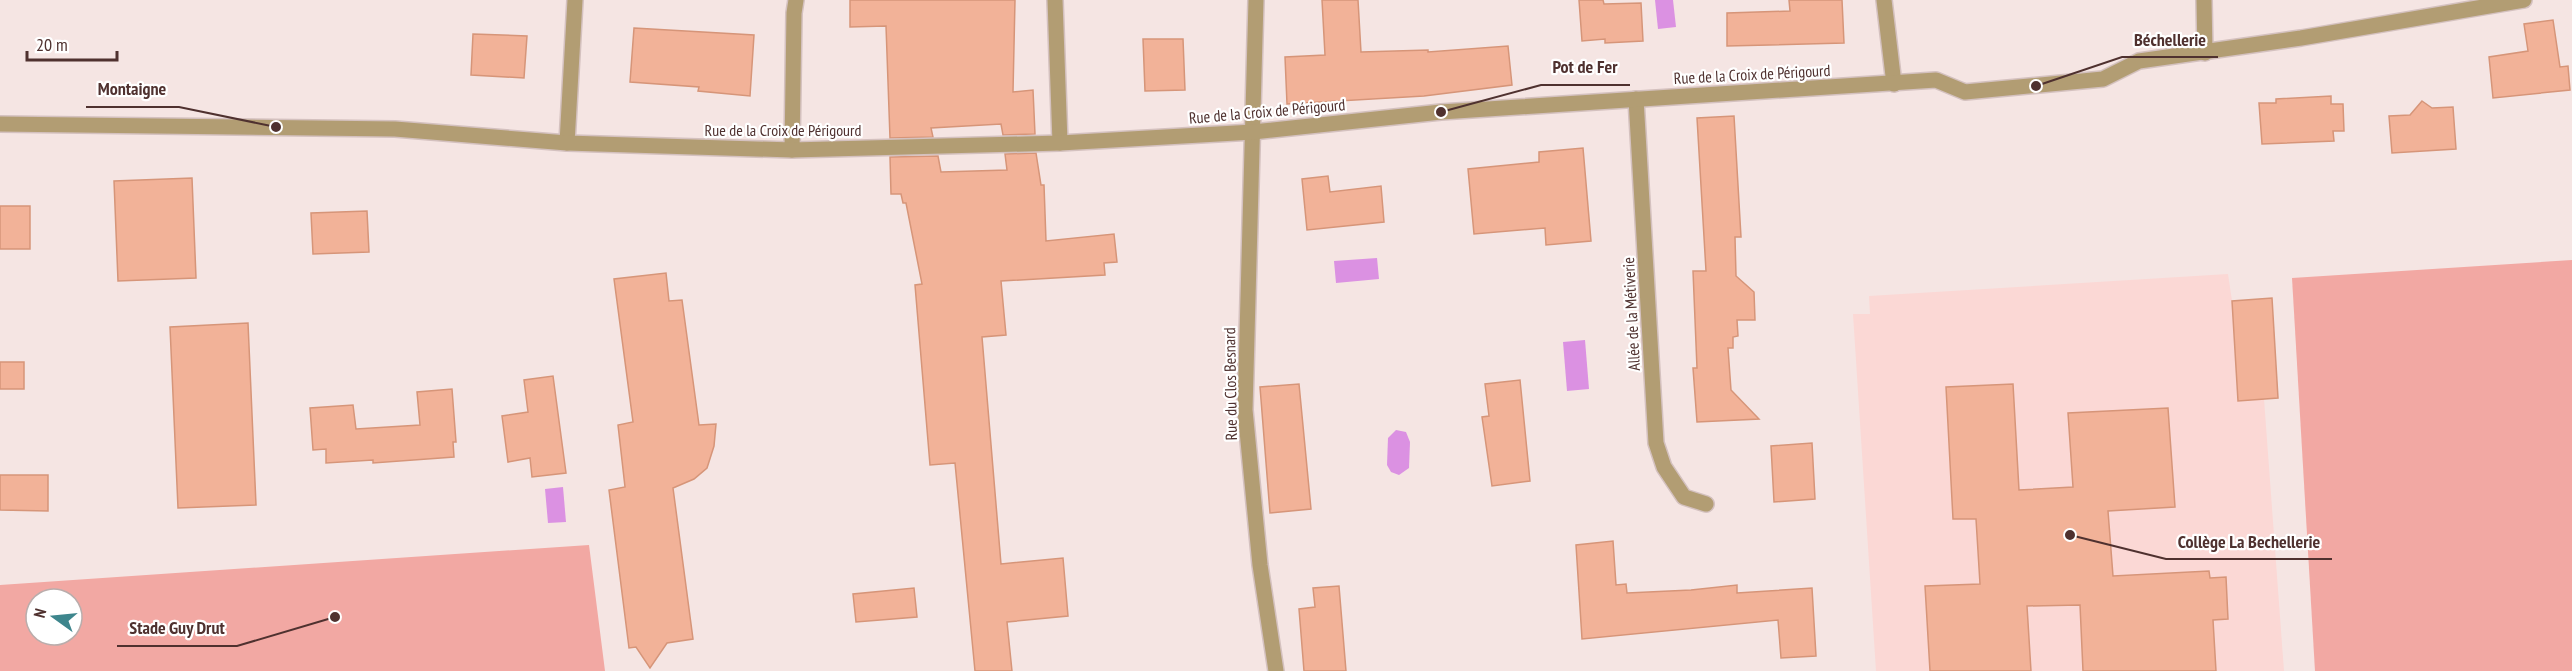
<svg xmlns="http://www.w3.org/2000/svg" width="2572" height="671" font-family="'PT Sans Narrow',sans-serif">
<style>
.built{fill:#fbd8d5}
.green{fill:#f2a8a3;fill-rule:evenodd}
.water{fill:#db91e2}
.building{fill:#f2b298;stroke:#d69579;stroke-width:1.5}
.lines{fill:none;stroke-linecap:round;stroke-linejoin:round}
.minor-casing{stroke:#d4c1bf;stroke-width:18}
.tertiary-casing{stroke:#d4c1bf;stroke-width:18}
.minor{stroke:#b29d73;stroke-width:15}
.tertiary{stroke:#b29d73;stroke-width:15}
.labels{text-anchor:middle;stroke-width:4.5;stroke-linejoin:round;paint-order:stroke}
.street-label{font-size:16px;fill:#4f312f;stroke:#fff}
.leader{fill:none;stroke:#4f312f;stroke-width:2}
.callout-dot{fill:#4f312f;stroke:#fff;stroke-width:2}
.callout-label{font-size:18px;text-anchor:middle;font-weight:bold;fill:#4f312f;stroke:#fff;stroke-width:4.5;stroke-linejoin:round;paint-order:stroke}
</style>
<rect width="100%" height="100%" fill="#f5e5e3"/>
<path class="built" d="M2228,274L2232,301L2272,298L2278,398L2264,399L2284,671H1876L1853,314H1870L1869,296Z"/>
<g class="green">
<path d="M2572,260V671H2315L2292,278Z"/>
<path d="M589,545L605,671H0V585ZM36,599H72V635H36Z"/>
</g>
<g class="water">
<path d="M1655,0H1673L1676,27L1658,29Z"/>
<path d="M1377,258L1379,279L1336,283L1334,261Z"/>
<path d="M1585,340L1589,389L1567,391L1563,342Z"/>
<path d="M1396,430L1406,432L1410,442L1409,468L1399,475L1391,472L1387,465L1388,438Z"/>
<path d="M563,487L566,522L548,523L545,489Z"/>
</g>
<g class="building">
<path d="M850,0H1015L1013,92L1033,90L1035,134L1003,135L1001,124L931,128L933,137L890,138L886,26L850,27Z"/>
<path d="M1322,0H1358L1361,52L1428,50V52L1508,46L1512,85L1424,96L1287,104L1285,57L1325,55Z"/>
<path d="M1579,0H1603L1604,4L1641,3L1643,41L1605,43V39L1582,41Z"/>
<path d="M1789,0H1842L1844,43L1727,46V13L1790,11Z"/>
<path d="M2553,20L2560,67L2568,66L2570,90L2493,98L2489,57L2528,51L2524,24Z"/>
<path d="M634,28L754,35L750,96L698,91L699,87L630,82Z"/>
<path d="M473,34L527,36L524,78L471,75Z"/>
<path d="M1143,39H1183L1185,90L1145,91Z"/>
<path d="M2331,96V104H2343L2344,131H2333L2334,141L2262,144L2259,103H2276V99Z"/>
<path d="M2422,101L2432,108L2453,107L2456,149L2392,153L2389,116L2410,115Z"/>
<path d="M1734,116L1741,237H1735L1736,276L1754,292L1755,320H1737L1738,336L1733,337V348H1728L1731,390L1759,419L1697,422L1693,368H1697L1693,271H1706L1697,118Z"/>
<path d="M1583,148L1591,241L1546,245L1545,228L1474,234L1468,169L1539,162V152Z"/>
<path d="M1036,153L1041,185H1044L1046,241L1114,234L1117,262L1104,263L1105,275L1001,281L1006,335L982,337L1001,564L1063,558L1068,616L1007,622L1012,671H975L955,463L930,465L915,285L922,284L906,203H903L901,194H891L890,157L938,156L941,172L1007,170L1005,154Z"/>
<path d="M1328,176L1330,192L1381,186L1384,222L1307,230L1302,179Z"/>
<path d="M192,178L196,278L118,281L114,181Z"/>
<rect x="0" y="206" width="30" height="43"/>
<path d="M367,211L369,252L313,254L311,213Z"/>
<path d="M666,273L669,301L682,300L699,425L716,424L714,446L707,468L694,479L673,488L693,639L667,643L650,668L636,647L629,648L609,490L625,487L618,425L633,422L614,279Z"/>
<path d="M2272,298L2278,398L2238,401L2232,301Z"/>
<path d="M248,323L256,505L178,508L170,327Z"/>
<rect x="0" y="362" width="24" height="27"/>
<path d="M553,376L566,473L532,477L530,458L508,462L502,416L528,412L524,380Z"/>
<path d="M1520,380L1530,481L1492,486L1482,417L1489,416L1485,384Z"/>
<path d="M1299,384L1311,509L1270,513L1260,387Z"/>
<path d="M2013,384L2019,490L2073,487L2068,413L2168,408L2175,507L2108,511L2113,576L2209,571L2210,578L2226,577L2228,619L2213,620L2216,671H2083L2080,605L2027,606L2031,671H1930L1925,586L1980,584L1976,519H1953L1946,387Z"/>
<path d="M452,389L456,442H453L454,457L373,463V460L326,463V449L313,450L310,408L353,405L356,429L420,425L417,392Z"/>
<path d="M1812,443L1815,499L1774,502L1771,446Z"/>
<path d="M0,475H48V511L0,510Z"/>
<path d="M1613,541L1616,585L1626,584L1627,593L1691,590L1737,585V593L1812,588L1816,656L1781,658L1778,620L1582,639L1576,545Z"/>
<path d="M1339,586L1346,671H1304L1299,609L1315,607L1313,588Z"/>
<path d="M914,588L917,617L856,622L853,594Z"/>
</g>
<g class="lines">
<g class="minor-casing">
<g id="minor">
<path d="M1055,0L1060,143"/>
<path d="M1256,0L1245,410L1260,565L1276,671"/>
<path d="M1884,0L1894,84"/>
<path d="M2204,0L2205,53"/>
<path d="M1636,99L1656,443L1664,467L1684,497L1706,504"/>
<path d="M567,143L575,0"/>
<path d="M792,150L794,13L796,0"/>
</g>
</g>
<g class="tertiary-casing">
<path id="tertiary" d="M0,124L395,129L567,143L792,150L1060,143L1253,132L1441,112L1936,80L1965,92L2103,79L2139,61L2301,38L2524,0"/>
</g>
<use href="#minor" class="minor"/>
<use href="#tertiary" class="tertiary"/>
</g>
<g class="labels">
<g class="street-label">
<text transform="translate(1752 74) rotate(-3)" y="6">Rue de la Croix de Périgourd</text>
<text transform="translate(1267 111) rotate(-5)" y="6">Rue de la Croix de Périgourd</text>
<text x="783" y="136">Rue de la Croix de Périgourd</text>
<text transform="translate(1631 314) rotate(-93)" y="6">Allée de la Métiverie</text>
<text transform="translate(1230 384) rotate(-91)" y="6">Rue du Clos Besnard</text>
</g>
</g>
<path class="leader" d="M2036 86L2122 57H2218M1441 112L1541 85H1630M276 127L179 107H86M2070 535L2166 559H2332M335 617L237 646H117"/>
<g class="callout-dot">
<circle cx="2036" cy="86" r="6"/>
<circle cx="1441" cy="112" r="6"/>
<circle cx="276" cy="127" r="6"/>
<circle cx="2070" cy="535" r="6"/>
<circle cx="335" cy="617" r="6"/>
</g>
<g class="callout-label">
<text x="2170" y="46">Béchellerie</text>
<text x="1585" y="73">Pot de Fer</text>
<text x="132" y="95">Montaigne</text>
<text x="2249" y="548">Collège La Bechellerie</text>
<text x="177" y="634">Stade Guy Drut</text>
</g>
<g transform="translate(54 617) rotate(285)"><circle r="28" fill="#ffffff" stroke="#b9adac" stroke-width="1.5"/>
<path d="M0-4.5L10 22L0 15L-10 22Z" fill="#3e868d"/>
<text y="-9" font-size="16" font-weight="bold" text-anchor="middle" fill="#4f312f">N</text>
</g>
<path d="M27 51v9h90v-9" fill="none" stroke="#4f312f" stroke-width="3"/>
<text x="36" y="51" font-size="18" fill="#4f312f" stroke="#ffffff" stroke-width="4.5" paint-order="stroke">20 m</text>
</svg>
